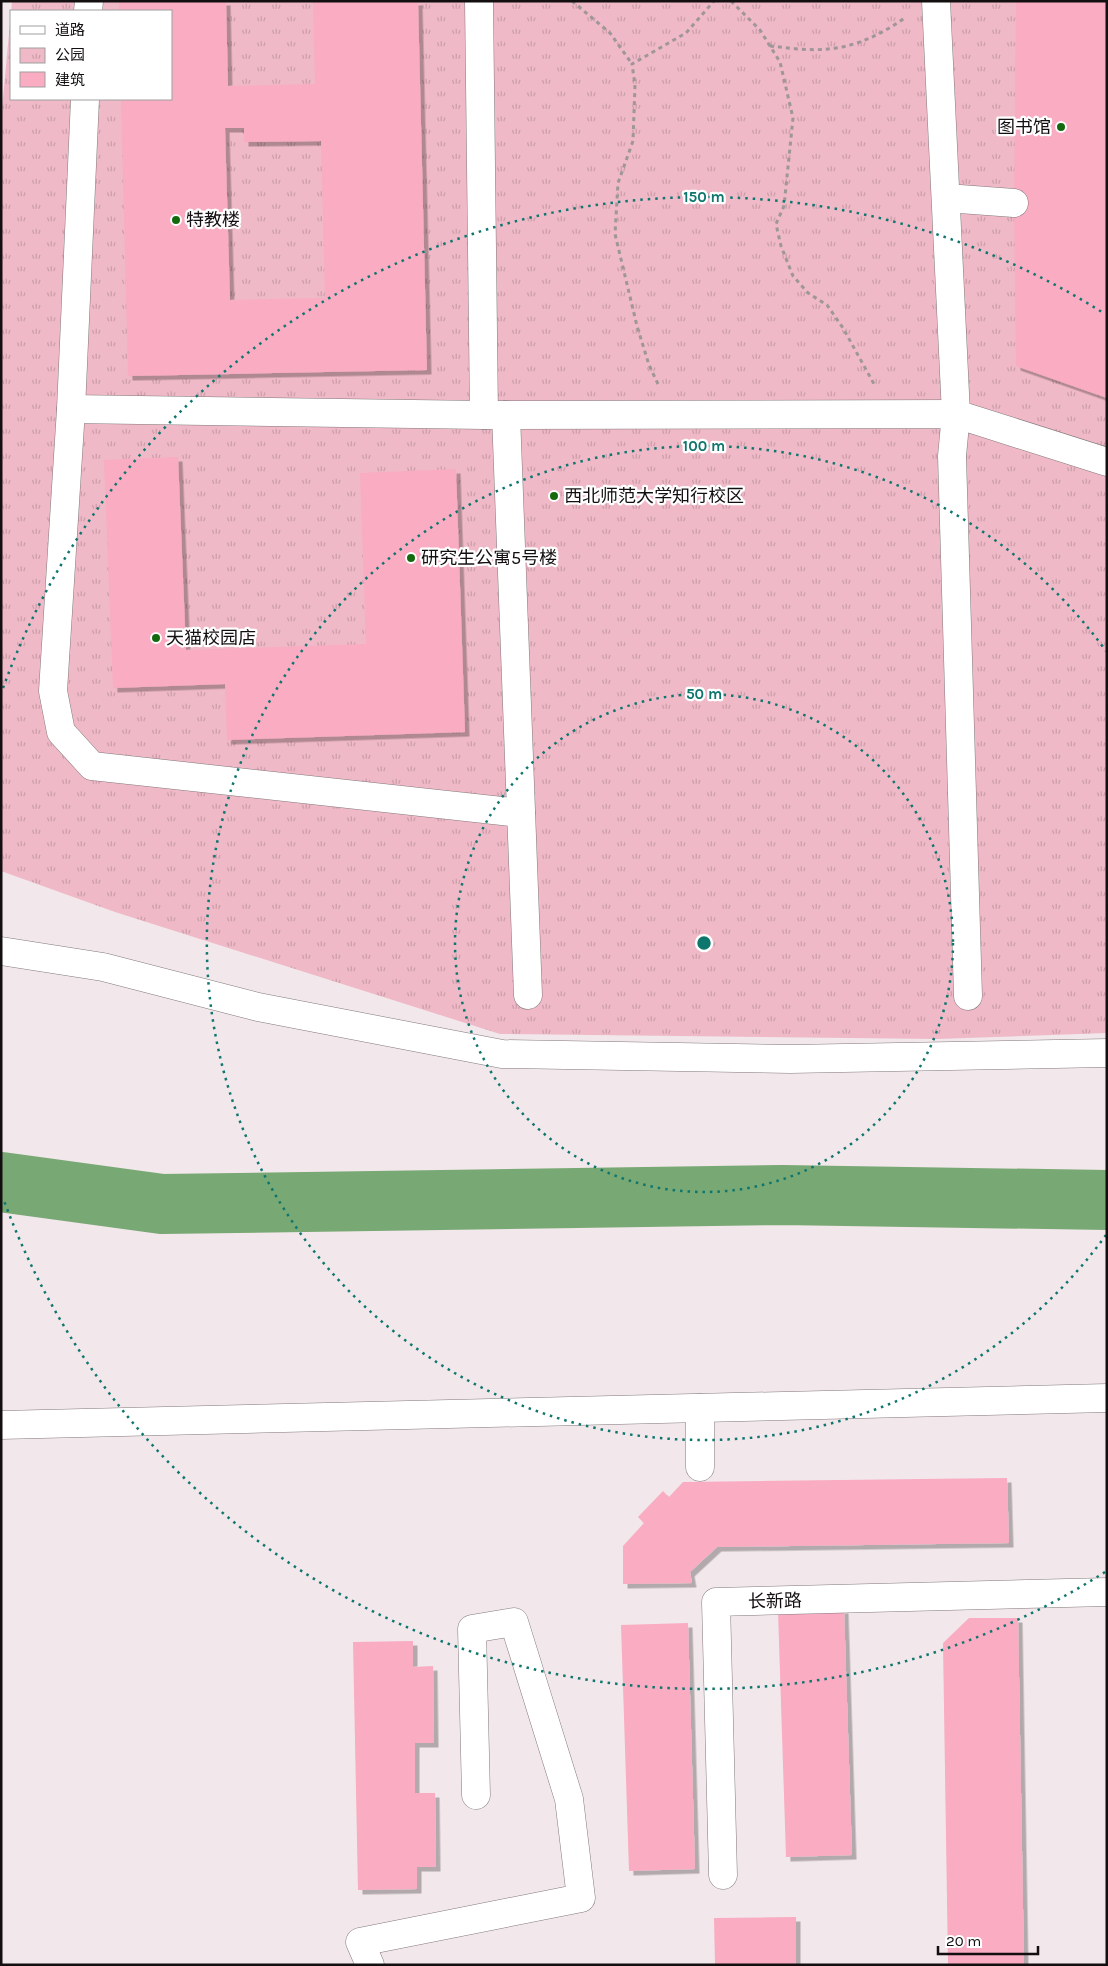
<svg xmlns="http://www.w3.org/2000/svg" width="1108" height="1966" font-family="Karla,'Noto Sans SC',sans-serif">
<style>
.park{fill:url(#park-tufts);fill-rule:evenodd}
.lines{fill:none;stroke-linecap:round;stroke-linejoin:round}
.river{stroke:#78a873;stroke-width:60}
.building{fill:#f9acc2;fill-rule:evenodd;filter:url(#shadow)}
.minor-casing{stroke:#83797b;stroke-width:29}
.path{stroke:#9e9698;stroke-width:3;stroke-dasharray:4 4;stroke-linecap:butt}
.minor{stroke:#fff;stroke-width:28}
.ring{fill:none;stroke:#0f766e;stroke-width:2.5;stroke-dasharray:2.5 5}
.poi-dot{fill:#14690e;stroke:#fff;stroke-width:2}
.labels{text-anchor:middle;stroke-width:4.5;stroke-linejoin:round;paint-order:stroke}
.poi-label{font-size:18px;fill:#130f10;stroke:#fff;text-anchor:start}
.street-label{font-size:18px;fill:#130f10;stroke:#fff}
.centre{fill:#0f766e;stroke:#fff;stroke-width:2.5}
.ring-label{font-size:15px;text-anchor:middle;font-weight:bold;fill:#0f766e;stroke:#fff;stroke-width:4.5;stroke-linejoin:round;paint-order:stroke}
</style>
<defs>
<pattern id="park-tufts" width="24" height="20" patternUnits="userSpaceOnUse" patternTransform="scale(1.25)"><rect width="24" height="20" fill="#efb9c7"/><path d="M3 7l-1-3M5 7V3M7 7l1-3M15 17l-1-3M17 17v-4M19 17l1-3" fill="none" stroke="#cc9eaa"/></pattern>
<filter id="shadow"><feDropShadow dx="4.5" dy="4.5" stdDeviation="0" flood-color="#0004"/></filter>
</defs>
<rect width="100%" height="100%" fill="#f2e7ea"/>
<path class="park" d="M12,1H1107V1033L937,1039L500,1034L115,912L1,871V120ZM11,11H171V99H11Z"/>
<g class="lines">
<path class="river" d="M1,1182L162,1204L782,1195L1107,1200"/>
</g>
<g class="building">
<path d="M119,1H226L228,86L315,84L313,1H418L427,370L128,376L121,99H171V11H119ZM225,128H244V142L321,141L325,298L230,300Z"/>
<path d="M1016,1H1107V398L1016,366L1014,203Z"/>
<path d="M178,457L186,650L366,644L360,473L456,469L465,732L227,740L225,684L113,688L104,460Z"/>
<path d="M1007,1478L1009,1543L717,1547L690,1572L692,1583L623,1584V1546L644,1523L638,1517L663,1491L669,1497L683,1482Z"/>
<path d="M844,1609L852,1855L786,1857L778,1611Z"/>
<path d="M969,1618H1018L1024,1965H948L943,1643Z"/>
<path d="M688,1623L695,1869L629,1871L621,1625Z"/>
<path d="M413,1641V1667L433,1666L434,1743H415V1793H435L436,1867H417V1889L358,1890L353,1642Z"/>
<path d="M796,1917V1965H715L714,1918Z"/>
</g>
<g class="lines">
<g class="minor-casing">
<g id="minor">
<path d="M479,1L484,415"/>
<path d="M936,1L956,414L1107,462"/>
<path d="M88,11L89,1"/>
<path d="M85,99L71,409L53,691L61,732L92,766L521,813"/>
<path d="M946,198L1014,203"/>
<path d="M71,409L484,415L956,414L952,456L968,996"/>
<path d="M506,415L528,995"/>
<path d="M1,951L103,967L258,1007L502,1054L790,1059L1107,1053"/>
<path d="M700,1408V1467"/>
<path d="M1,1425L1107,1398"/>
<path d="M723,1875L716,1602L1107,1592"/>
<path d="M370,1965L360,1942L581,1898L569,1799L514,1622L472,1629L476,1795"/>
</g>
</g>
<g class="path">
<path d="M572,1L610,33L632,64"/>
<path d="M731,1L760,30L780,62L793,118L784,206L776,224L781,246L793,276L808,293L827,305L843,328L874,384"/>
<path d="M770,46C789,48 809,51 828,49C856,47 884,33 906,17"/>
<path d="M658,384L649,365L637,326L615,234L618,183L633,141L635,85L632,64L686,33L714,1"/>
</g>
<use href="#minor" class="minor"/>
</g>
<g class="ring">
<circle cx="704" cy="943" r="249"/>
<path d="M1106 1235A497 497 0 1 1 1106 651"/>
<path d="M1105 1572A746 746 0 0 1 3 1198M3 688A746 746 0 0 1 1105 314"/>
</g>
<g class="poi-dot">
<circle cx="1061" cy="127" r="5"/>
<circle cx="176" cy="220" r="5"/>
<circle cx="554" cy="496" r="5"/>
<circle cx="411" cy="558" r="5"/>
<circle cx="156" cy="638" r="5"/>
</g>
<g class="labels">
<g class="poi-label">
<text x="1051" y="133" text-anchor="end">图书馆</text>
<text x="186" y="226">特教楼</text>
<text x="564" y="502">西北师范大学知行校区</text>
<text x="421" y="564">研究生公寓5号楼</text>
<text x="166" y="644">天猫校园店</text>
</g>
<g class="street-label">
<text transform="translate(775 1601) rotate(-1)" y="6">长新路</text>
</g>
</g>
<circle cx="704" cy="943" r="8" class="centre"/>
<g class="ring-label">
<text x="704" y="202">150 m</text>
<text x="704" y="451">100 m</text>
<text x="704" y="699">50 m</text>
</g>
<rect width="1108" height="1966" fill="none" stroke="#130f10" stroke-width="5"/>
<rect x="10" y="10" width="162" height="90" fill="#ffffff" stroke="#a19f9f"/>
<rect x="20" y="26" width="25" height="8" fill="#ffffff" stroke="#a19f9f"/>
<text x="55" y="35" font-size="15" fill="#130f10">道路</text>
<rect x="20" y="48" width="25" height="15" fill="url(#park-tufts)" stroke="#a19f9f"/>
<text x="55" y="60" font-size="15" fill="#130f10">公园</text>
<rect x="20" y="72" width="25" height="15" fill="#f9acc2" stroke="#a19f9f"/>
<text x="55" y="85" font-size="15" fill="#130f10">建筑</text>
<path d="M938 1946v8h100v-8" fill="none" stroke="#130f10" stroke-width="2.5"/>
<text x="946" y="1946" font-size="15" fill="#130f10" stroke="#ffffff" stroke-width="4" paint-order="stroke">20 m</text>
</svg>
